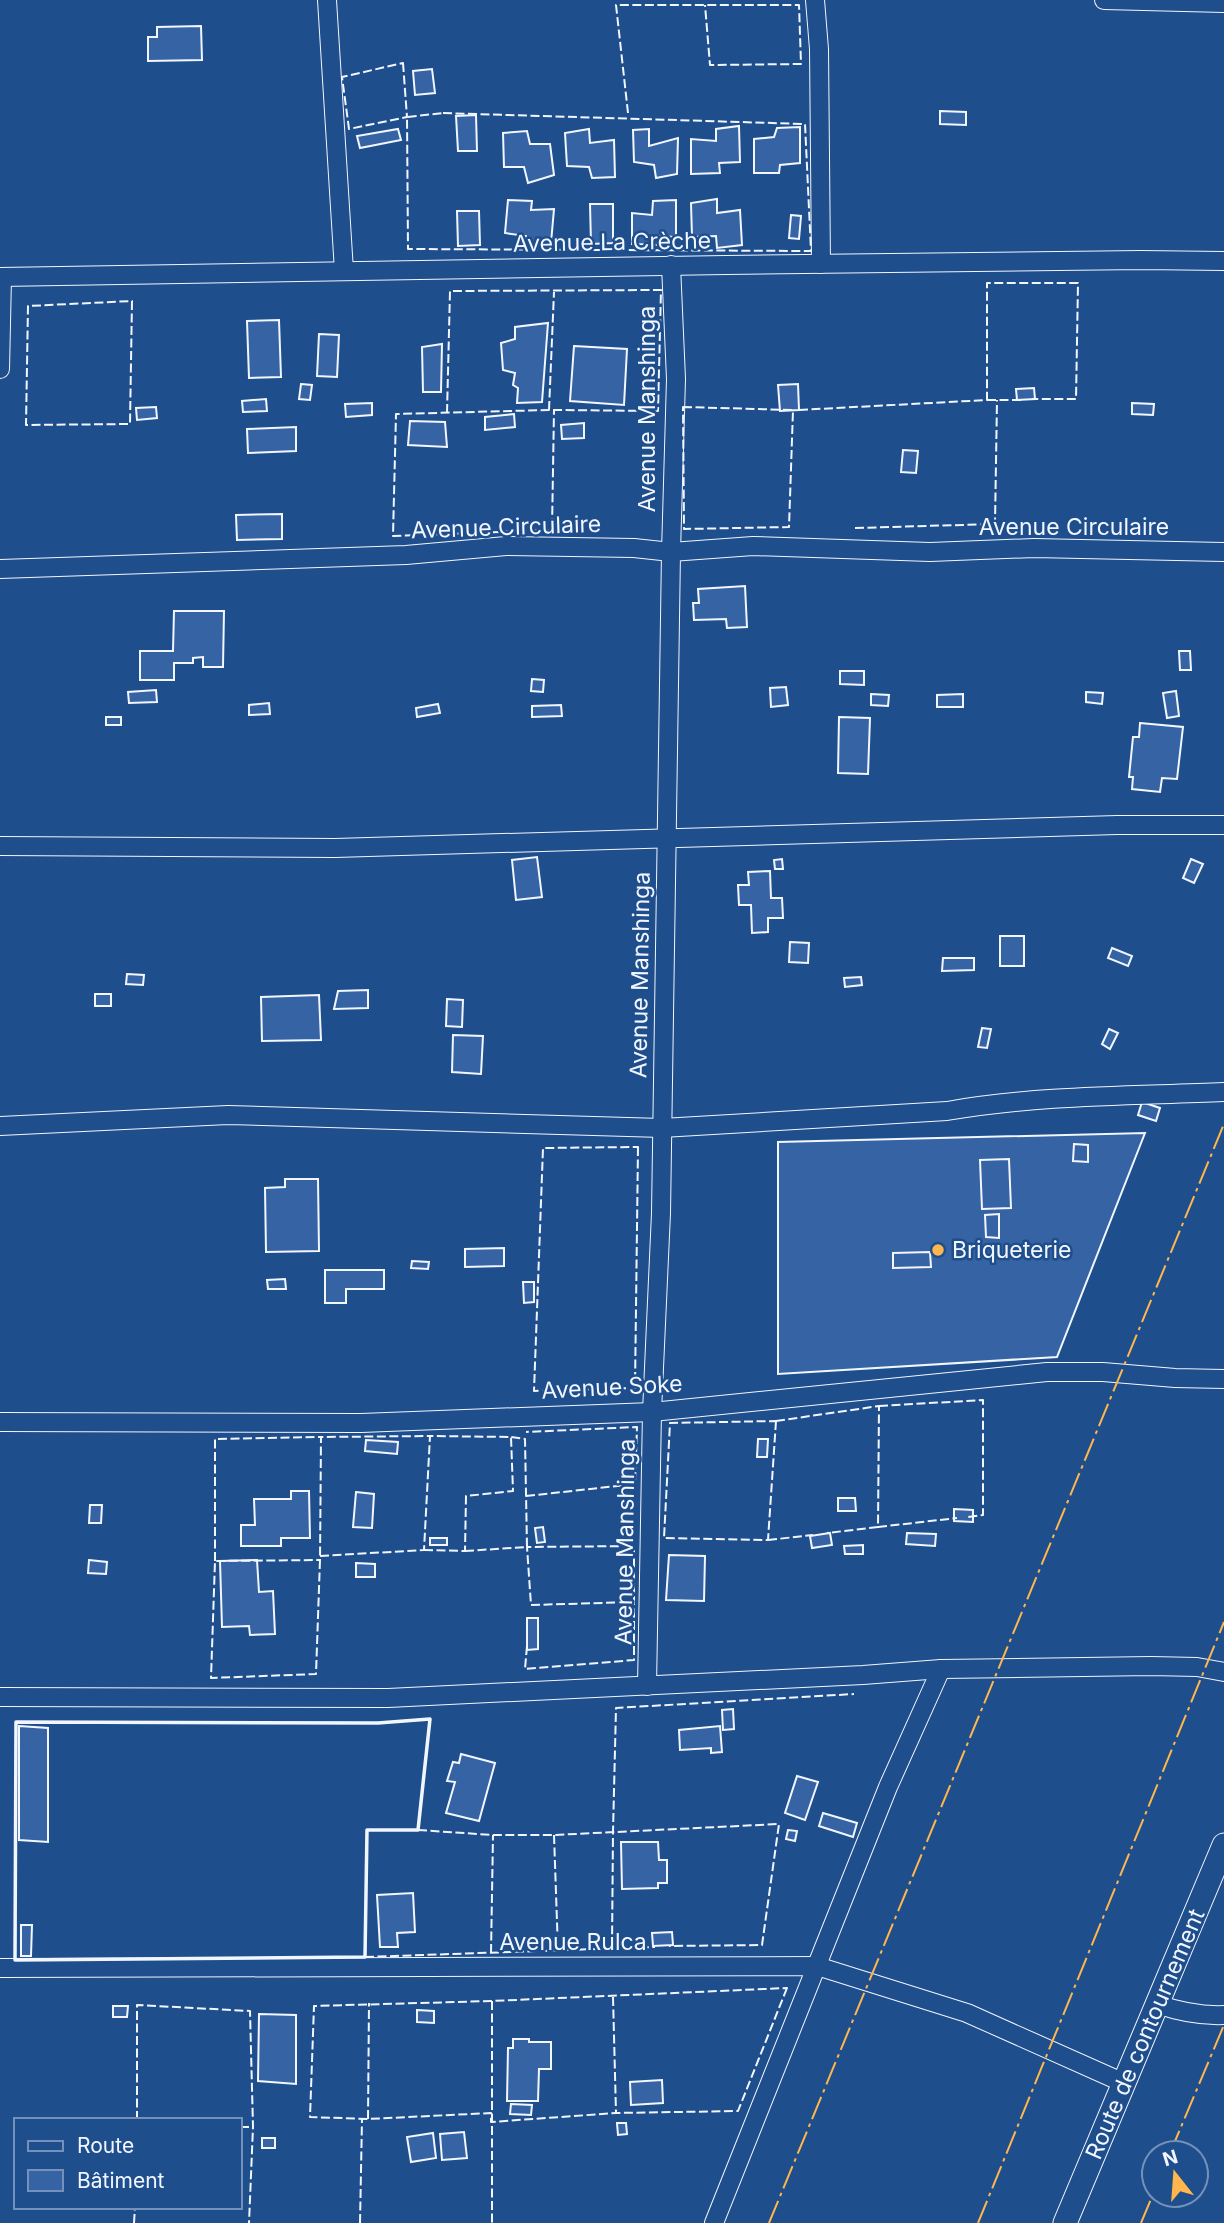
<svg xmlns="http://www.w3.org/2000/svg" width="1224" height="2223" font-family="Inter,sans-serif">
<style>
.building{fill:#3563a3;stroke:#f2f6ff;stroke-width:2}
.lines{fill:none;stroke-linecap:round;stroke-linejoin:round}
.minor-casing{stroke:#f2f6ff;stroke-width:20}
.tertiary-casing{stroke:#f2f6ff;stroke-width:25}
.minor{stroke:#1f4e8c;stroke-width:18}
.tertiary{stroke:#1f4e8c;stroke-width:23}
.fence{stroke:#f2f6ff;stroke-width:2;stroke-dasharray:9 3.5;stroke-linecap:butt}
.wall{stroke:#f2f6ff;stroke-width:3.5}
.power{stroke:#ffb74d;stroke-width:2;stroke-dasharray:24 5 3.5 5;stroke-linecap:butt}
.poi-dot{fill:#ffb74d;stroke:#1f4e8c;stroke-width:2.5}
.labels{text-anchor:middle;stroke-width:5;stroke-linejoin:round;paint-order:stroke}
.street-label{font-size:23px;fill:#f2f6ff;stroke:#1f4e8c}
.poi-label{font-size:23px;fill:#f2f6ff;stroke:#1f4e8c;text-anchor:start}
</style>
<rect width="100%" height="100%" fill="#1f4e8c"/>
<g class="building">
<path d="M201,26L202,60L148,61V37H157V27Z"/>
<path d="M432,69L435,93L415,95L413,71Z"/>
<path d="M940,111L966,112V125L940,124Z"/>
<path d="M476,115L477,151H458L456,116Z"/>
<path d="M739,126L740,162L719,163L720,173L691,174V139L716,141V129Z"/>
<path d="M800,127V163L780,165L779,173H754V139L774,137L777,128Z"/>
<path d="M398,129L401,140L360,148L357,136Z"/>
<path d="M589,129L590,143L614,140L615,177L592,178L589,167L567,166L565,133Z"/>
<path d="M649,129V146L678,138L677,174L656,178L654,165L634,162L633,130Z"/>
<path d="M527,131L530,144H550L554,175L528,183L524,167H504L503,133Z"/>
<path d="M717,199V213L740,210L742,245L717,248L716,236L692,237L691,203Z"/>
<path d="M508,200L532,201L531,210L554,209L551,243L526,247V236L505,233Z"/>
<path d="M676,200V237L657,236L659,245L632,244V213L652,215L653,201Z"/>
<path d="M590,204H613V243L591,244Z"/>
<path d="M457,211H479L480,245L458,246Z"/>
<path d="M791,215L801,216L799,239L789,238Z"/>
<path d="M279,320L281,377L249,378L247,321Z"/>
<path d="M548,323L542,402L517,403L518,388L513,385L515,373L503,370L501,343L515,339V327Z"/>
<path d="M319,334L339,335L337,377L317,376Z"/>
<path d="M442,344L441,392H423L422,347Z"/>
<path d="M574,346L627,349L624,405L570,401Z"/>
<path d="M301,384L312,385L310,400L299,399Z"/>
<path d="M798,384L799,410L780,411L778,385Z"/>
<path d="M1034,388L1035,399L1017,400L1016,389Z"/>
<path d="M266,399L267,411L243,412L242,401Z"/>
<path d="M372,403V415L346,417L345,404Z"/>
<path d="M1132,403L1154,404L1153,415L1132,414Z"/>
<path d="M156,407L157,418L137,420L136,408Z"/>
<path d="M514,414L515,427L485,430V417Z"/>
<path d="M410,421L445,422L447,447L408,445Z"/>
<path d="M584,423V438L562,439L561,425Z"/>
<path d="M296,427V451L248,453L247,429Z"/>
<path d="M903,450L918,451L916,473L901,472Z"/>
<path d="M282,514V539L237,540L236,515Z"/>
<path d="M745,586L747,627L727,628L726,619L694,620L693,603H699L698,589Z"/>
<path d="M174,611H224L223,667H203V657L193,658V663H174V680H140V651H173Z"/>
<path d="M1179,651H1190L1191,670H1180Z"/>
<path d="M840,671H864V685L840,684Z"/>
<path d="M532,679L544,680L543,692L531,691Z"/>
<path d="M786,687L788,705L771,707L770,688Z"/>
<path d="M156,690L157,702L129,703L128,692Z"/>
<path d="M1176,691L1179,716L1167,718L1163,693Z"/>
<path d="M1086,692L1103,693L1102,704L1086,702Z"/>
<path d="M871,694L889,695L888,706L871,705Z"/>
<path d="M963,694V707H937V695Z"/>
<path d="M269,703L270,714L249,715V705Z"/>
<path d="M438,704L440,713L417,717L416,708Z"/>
<path d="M561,705L562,716L532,717V706Z"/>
<rect x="106" y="717" width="15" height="8"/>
<path d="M839,717L870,718L868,774L838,773Z"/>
<path d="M1140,723L1183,727L1177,779L1162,778L1160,792L1132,789L1133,777H1129L1133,737H1139Z"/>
<path d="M537,857L542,897L516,900L512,860Z"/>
<path d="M782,859L783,869H775L774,860Z"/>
<path d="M1191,859L1203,864L1194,883L1183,878Z"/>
<path d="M770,871L771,898H782L783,918H768V932L752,933L751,905H739L738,885H749L748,872Z"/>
<rect x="1000" y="936" width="24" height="30"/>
<path d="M790,942L809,943L808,963L789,962Z"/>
<path d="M1112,948L1132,956L1128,966L1108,958Z"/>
<path d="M943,958H974V970L942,971Z"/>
<path d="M127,974L144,975L143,985L126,984Z"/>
<path d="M861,977L862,985L845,987L844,978Z"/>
<path d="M368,990V1008L334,1009L338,991Z"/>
<rect x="95" y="994" width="16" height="12"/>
<path d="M319,995L321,1040L262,1041L261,997Z"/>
<path d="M447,999L463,1000L462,1027L446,1026Z"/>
<path d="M982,1028L991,1029L987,1048L978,1047Z"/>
<path d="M1109,1029L1118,1033L1110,1049L1102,1044Z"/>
<path d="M453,1035L483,1036L481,1074L452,1072Z"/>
<path d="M1142,1102L1160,1108L1156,1121L1138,1115Z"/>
<path d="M1145,1133L1057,1357L778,1374V1142Z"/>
<path d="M1074,1144L1088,1145V1162L1073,1161Z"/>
<path d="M1009,1159L1011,1208L982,1209L980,1160Z"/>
<path d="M285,1179H318L319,1251L266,1252L265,1188L285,1187Z"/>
<path d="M999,1214V1238L986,1237L985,1215Z"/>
<path d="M504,1248V1266L465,1267V1249Z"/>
<path d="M930,1252L931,1267L893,1268V1253Z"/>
<path d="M412,1261L429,1262L428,1269L411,1268Z"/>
<path d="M325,1270H384V1289H346V1303H325Z"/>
<path d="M285,1279L286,1289H268L267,1280Z"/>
<path d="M523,1282H534V1302L524,1303Z"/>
<path d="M758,1439H768L767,1457H757Z"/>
<path d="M366,1440L398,1442L397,1454L365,1451Z"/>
<path d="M291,1491H309L310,1538H281V1546H241V1525H255L254,1499H291Z"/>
<path d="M356,1492L374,1494L372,1528L353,1527Z"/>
<path d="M838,1498H855L856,1511H838Z"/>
<path d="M90,1505H102L101,1523H89Z"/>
<path d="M954,1509L973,1510V1522L954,1521Z"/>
<path d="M543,1527L545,1542L537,1543L535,1528Z"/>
<path d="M830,1533L832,1545L812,1548L810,1536Z"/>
<path d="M907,1533L936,1534L935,1546L906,1544Z"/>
<rect x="430" y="1538" width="17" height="7"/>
<path d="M863,1545V1554H845L844,1546Z"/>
<path d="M669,1555L705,1556L704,1601L666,1600Z"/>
<path d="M89,1560L107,1562L106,1574L88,1573Z"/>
<path d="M257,1560L259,1592L273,1591L275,1634L250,1635L249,1626L222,1627L220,1561Z"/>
<path d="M356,1563L375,1564V1577H356Z"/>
<path d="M527,1618H538V1649L527,1650Z"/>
<path d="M733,1709L734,1729L723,1730L722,1710Z"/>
<path d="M19,1726L48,1728V1842L19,1840Z"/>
<path d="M720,1726L722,1752L711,1753V1748L680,1750L679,1730Z"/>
<path d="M461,1754L495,1763L479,1821L446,1813L455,1782L447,1781L453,1762L459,1763Z"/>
<path d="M797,1776L818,1782L805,1820L785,1813Z"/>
<path d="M823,1813L857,1823L853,1837L819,1826Z"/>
<path d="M788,1830L797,1831L795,1841L786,1839Z"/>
<path d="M621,1842H658L659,1860H667V1883H658V1888L622,1889Z"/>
<path d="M413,1893L415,1932L397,1933L398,1947H380L377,1895Z"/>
<path d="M21,1925H32L31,1956H21Z"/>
<path d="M672,1932L673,1945L653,1946L652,1933Z"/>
<path d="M113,2006H128L127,2017H113Z"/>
<path d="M417,2010L434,2011V2023L417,2022Z"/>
<path d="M259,2014L296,2015V2084L258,2081Z"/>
<path d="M513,2039H529V2042H551V2069H539L538,2101H507L508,2048H513Z"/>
<path d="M662,2080L663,2103L631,2105L630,2082Z"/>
<path d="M511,2104L532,2105L531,2115L510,2114Z"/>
<path d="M617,2123H626L627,2134L618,2135Z"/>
<path d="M464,2132L467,2158L442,2160L440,2134Z"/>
<path d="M433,2133L436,2158L411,2162L407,2137Z"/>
<rect x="262" y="2138" width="13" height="10"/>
</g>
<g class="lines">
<g class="minor-casing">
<g id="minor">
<path d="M327,0L344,271"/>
<path d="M815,0L819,49L821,264"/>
<path d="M1104,0L1224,3"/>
<path d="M0,277L726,265L1141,260L1224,261"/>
<path d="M0,369L2,277"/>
<path d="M0,569L406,555L506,546L634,548L671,552L753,546L930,552L1034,548L1224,552"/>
<path d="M0,846L335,848L1117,825H1224"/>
<path d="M0,1126L228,1115L662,1128L947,1111C1038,1095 1132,1096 1224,1092"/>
<path d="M0,1422L361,1423L652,1412L1047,1372H1103L1175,1378L1224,1379"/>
<path d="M647,1686L652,1412L661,1213L671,552L676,379L671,265"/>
<path d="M0,1697L388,1698L863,1675L941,1669L1151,1666L1197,1667L1224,1672"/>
<path d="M0,1968L817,1966L967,2013L1124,2083"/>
<path d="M1157,2004C1180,2012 1200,2016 1224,2015"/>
<path d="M714,2223L888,1787L941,1669"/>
</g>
</g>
<g class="tertiary-casing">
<path id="tertiary" d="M1065,2223L1224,1845"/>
</g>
<use href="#minor" class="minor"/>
<use href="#tertiary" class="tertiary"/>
<g class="fence">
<path d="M403,63L407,117L349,129L342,77Z"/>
<path d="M443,113L805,124L811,251L408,249L407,117Z"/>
<path d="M628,113L616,5H799L801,64L710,65L705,5"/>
<path d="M132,301L130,424L26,425L28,306Z"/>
<path d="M987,400H1021"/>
<path d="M683,407L793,410L789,527L684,529Z"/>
<path d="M549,410L554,292"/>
<path d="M799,410L987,400V283H1078L1076,399H1032"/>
<path d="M447,413L450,291L661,290L658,411L554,410H549L396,414L393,536L552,530L554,410"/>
<path d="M855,528L995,524L997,400"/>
<path d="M638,1147L635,1388L534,1391L543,1148Z"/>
<path d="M879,1406L983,1400V1515L968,1517"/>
<path d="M776,1421L768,1540L664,1538L670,1423Z"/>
<path d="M776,1421L879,1406L878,1527L827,1533"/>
<path d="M526,1496L635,1484L637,1427L526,1432"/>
<path d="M878,1527L957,1518"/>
<path d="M768,1540L813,1535"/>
<path d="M634,1546V1602L531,1605L527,1547Z"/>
<path d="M424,1550L465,1551L466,1496L513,1491L511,1437L430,1436"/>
<path d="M465,1551L527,1547L525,1439L511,1437"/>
<path d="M320,1556L424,1550L430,1436L321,1437"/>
<path d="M320,1560L316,1674L211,1678L215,1561Z"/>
<path d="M215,1561V1439L321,1437L320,1560"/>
<path d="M527,1646L525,1669L634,1660V1602"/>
<path d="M418,1830L493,1835H554L779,1824L762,1945L669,1946"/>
<path d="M554,1835L558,1951"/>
<path d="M612,1947L613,1832L616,1708L854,1694"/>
<path d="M491,1953L493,1835"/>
<path d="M365,1957L655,1947"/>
<path d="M787,1988L738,2111L616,2113L491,2122V2113L368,2119L310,2117L314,2006L492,2001Z"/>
<path d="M613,1997L616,2113"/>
<path d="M492,2001V2223"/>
<path d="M368,2119L369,2003"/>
<path d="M137,2120V2005L250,2011L253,2127L249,2223"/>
<path d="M240,2127H253"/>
<path d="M134,2223L135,2207"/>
<path d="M360,2223L362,2119"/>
</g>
<path class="wall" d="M430,1719L418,1830H367L365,1957L15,1960L16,1722L378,1723Z"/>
<g class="power">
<path d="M1170,2153L1224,2025"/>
<path d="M769,2223L1224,1124"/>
<path d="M978,2223L1224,1622"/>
<path d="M1141,2223L1154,2192"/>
</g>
</g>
<circle class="poi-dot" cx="938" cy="1250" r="7"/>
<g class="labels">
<g class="street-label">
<text transform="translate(612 242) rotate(-1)" y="8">Avenue La Crèche</text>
<text transform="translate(647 409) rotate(-90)" y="8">Avenue Manshinga</text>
<text transform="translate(506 527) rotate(-2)" y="8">Avenue Circulaire</text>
<text x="1074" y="535">Avenue Circulaire</text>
<text transform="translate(640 975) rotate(-89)" y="8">Avenue Manshinga</text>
<text transform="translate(612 1387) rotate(-3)" y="8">Avenue Soke</text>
<text transform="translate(625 1542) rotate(-89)" y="8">Avenue Manshinga</text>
<text x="573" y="1950">Avenue Rulca</text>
<text transform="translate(1145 2034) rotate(-67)" y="8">Route de contournement</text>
</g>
<g class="poi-label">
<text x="952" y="1258">Briqueterie</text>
</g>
</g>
<rect x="14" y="2118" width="228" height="91" fill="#1f4e8c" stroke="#7391ba" stroke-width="2"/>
<rect x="28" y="2141" width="35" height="10" fill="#1f4e8c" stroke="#7391ba" stroke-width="2"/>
<text x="77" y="2153" font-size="21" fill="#f2f6ff">Route</text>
<rect x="28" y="2170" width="35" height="21" fill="#3563a3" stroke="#7391ba" stroke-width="2"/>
<text x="77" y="2188" font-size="21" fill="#f2f6ff">Bâtiment</text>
<g transform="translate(1175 2174) rotate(343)"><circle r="33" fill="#1f4e8c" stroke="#7391ba" stroke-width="2"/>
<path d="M0-5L12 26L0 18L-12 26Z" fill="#ffb74d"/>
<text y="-10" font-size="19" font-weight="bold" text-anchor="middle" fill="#f2f6ff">N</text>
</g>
</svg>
